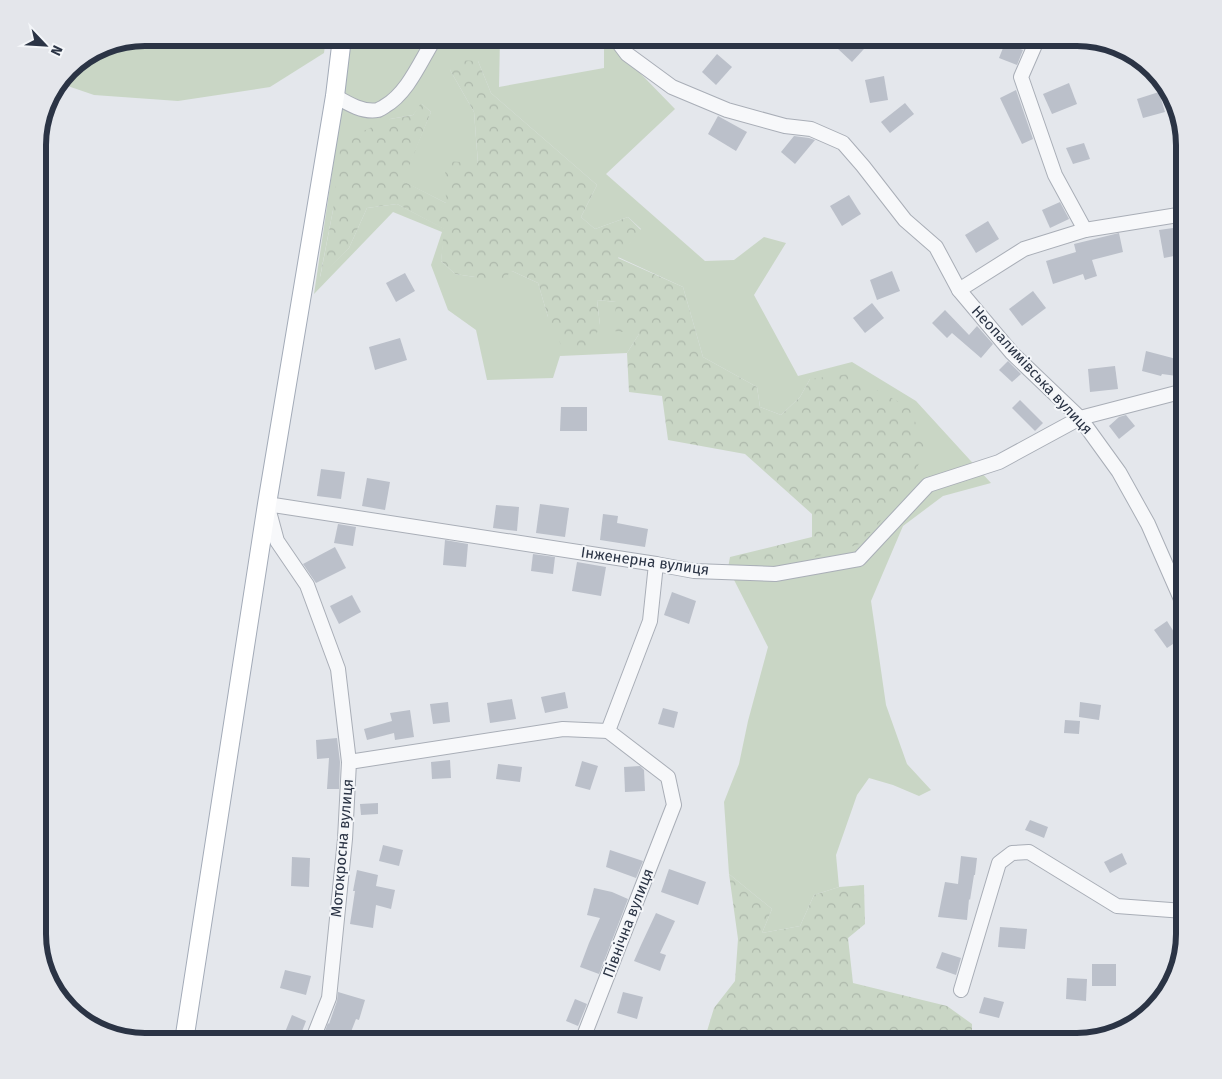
<svg xmlns="http://www.w3.org/2000/svg" width="1222" height="1079" font-family="'Fira Sans',sans-serif">
<style>
.green{fill:#c9d6c5}
.forest{fill:url(#forest-crowns)}
.building{fill:#bbc0ca}
.lines{fill:none;stroke-linecap:round;stroke-linejoin:round}
.minor-casing{stroke:#a9aeb7;stroke-width:16}
.major-casing{stroke:#a3abb8;stroke-width:20}
.minor{stroke:#f7f8fa;stroke-width:14}
.major{stroke:#fff;stroke-width:18}
.labels{text-anchor:middle;stroke-width:4;stroke-linejoin:round;paint-order:stroke}
.street-label{font-size:15px;fill:#2b3445;stroke:#f4f6f9}
.rim{fill:none;stroke:#2b3445;stroke-width:6}
</style>
<defs>
<pattern id="forest-crowns" width="20" height="18" patternUnits="userSpaceOnUse" patternTransform="scale(1.25)"><rect width="20" height="18" fill="#c9d6c5"/><path d="M2 6a3 3 0 1 1 6 0M12 15a3 3 0 1 1 6 0" fill="none" stroke="#adb8ab"/></pattern>
</defs>
<rect width="100%" height="100%" fill="#e4e7ec"/>
<g class="green">
<path d="M145,38H326L324,53L270,87L178,101L94,95L59,83L74,64L104,46Z"/>
<path d="M352,38H500L499,87L604,68V38H606L675,109L606,174L705,261L734,260L764,237L786,243L754,295L798,376L852,362L916,401L991,483L943,496L903,526L871,601L886,705L907,764L931,790L919,796L893,785L869,778L857,795L836,855L839,887L814,895L800,926L762,933L772,909L729,874L724,802L739,764L748,721L768,647L728,568L860,544L810,379L800,397L781,415L760,407L757,387L703,357L683,287L618,257L641,229L628,217L595,229L581,217L597,185L491,93L478,61L450,70L474,112L478,164L446,203L402,181L431,112L422,104L413,115L390,119L333,210L320,277L349,248L367,208L397,204L445,229L441,261L455,274L475,277L512,271L538,283L548,317L600,325L597,300L616,302L639,334L627,353L560,356L553,378L487,380L476,330L448,310L431,265L442,232L393,212L314,294Z"/>
</g>
<g class="forest">
<path d="M456,60L478,61L491,93L597,185L581,217L595,229L628,217L641,230L618,258L683,287L703,357L757,387L760,407L781,415L800,397L810,379L848,374L910,408L926,451L899,500L860,544L790,564L728,568L730,557L812,537V514L745,454L668,440L662,396L629,392L627,353L639,334L614,331L616,302L597,300L600,325L592,346L563,349L548,317L538,283L512,271L498,284L475,277L455,274L441,261L444,229L397,204L367,208L349,248L320,278L333,210L341,141L390,119L413,115L421,103L431,112L403,181L446,203L445,161L478,163L474,112L450,70Z"/>
<path d="M729,874L772,909L762,933L800,926L814,895L839,887L864,885L865,924L848,938L853,983L947,1006L972,1024V1041H704L714,1008L735,981L738,939Z"/>
</g>
<g class="building">
<path d="M846,38H874L852,62L837,48Z"/>
<path d="M1005,43L1023,50L1017,65L999,58Z"/>
<path d="M717,54L732,67L716,85L702,72Z"/>
<path d="M884,76L888,100L870,103L865,80Z"/>
<path d="M1069,83L1077,104L1052,114L1043,94Z"/>
<path d="M1016,90L1033,139L1022,144L1000,98Z"/>
<path d="M1159,92L1165,112L1143,118L1137,99Z"/>
<path d="M905,103L914,114L890,133L881,122Z"/>
<path d="M718,116L747,132L736,151L708,134Z"/>
<path d="M794,136L809,138L815,140L795,164L781,152Z"/>
<path d="M1084,143L1090,159L1073,164L1066,148Z"/>
<path d="M1184,170V201H1178L1174,171Z"/>
<path d="M849,195L861,214L842,226L830,206Z"/>
<path d="M1060,202L1069,219L1050,228L1042,210Z"/>
<path d="M988,221L999,239L976,253L965,235Z"/>
<path d="M1180,227L1184,254L1164,258L1159,230Z"/>
<path d="M1119,233L1123,252L1092,260L1097,276L1085,280L1083,274L1053,284L1046,261L1076,252L1074,244Z"/>
<path d="M892,271L900,291L877,300L870,280Z"/>
<path d="M405,273L415,291L396,302L386,283Z"/>
<path d="M1033,291L1046,308L1022,326L1009,309Z"/>
<path d="M872,303L884,318L865,333L853,318Z"/>
<path d="M945,310L969,335L977,326L993,344L981,358L952,333L947,338L932,323Z"/>
<path d="M400,338L407,360L375,370L369,347Z"/>
<path d="M1146,351L1184,361V377L1162,374L1161,376L1142,371Z"/>
<path d="M1008,361L1021,374L1012,382L999,370Z"/>
<path d="M1115,366L1118,389L1090,392L1088,369Z"/>
<path d="M1020,400L1043,423L1035,431L1012,408Z"/>
<path d="M561,407H587V431H560Z"/>
<path d="M1126,415L1135,426L1119,439L1109,426L1119,417Z"/>
<path d="M321,469L345,472L341,499L317,496Z"/>
<path d="M367,478L390,482L385,510L362,506Z"/>
<path d="M540,504L569,508L565,537L536,533Z"/>
<path d="M496,505L519,507L517,531L493,528Z"/>
<path d="M603,514L618,516L617,523L648,529L645,547L600,540Z"/>
<path d="M338,524L356,527L353,546L334,543Z"/>
<path d="M445,540L468,544L466,567L443,565Z"/>
<path d="M335,547L346,568L316,583L303,564Z"/>
<path d="M533,554L555,557L553,574L531,571Z"/>
<path d="M577,562L606,567L601,596L572,591Z"/>
<path d="M672,592L696,601L689,624L664,615Z"/>
<path d="M352,595L361,612L339,624L330,606Z"/>
<path d="M1167,621L1179,640L1167,648L1154,630Z"/>
<path d="M565,692L568,708L545,713L541,697Z"/>
<path d="M512,699L516,719L490,723L487,703Z"/>
<path d="M448,702L450,722L433,724L430,704Z"/>
<path d="M1080,702L1101,705L1099,720L1079,717Z"/>
<path d="M663,708L678,712L674,728L658,724Z"/>
<path d="M410,710L414,737L395,740L394,733L367,740L364,729L392,721L390,713Z"/>
<path d="M1065,720L1080,721L1079,734L1064,733Z"/>
<path d="M337,738L340,762L339,789H327L329,758L317,759L316,740Z"/>
<path d="M450,760L451,778L432,779L431,762Z"/>
<path d="M582,761L598,766L590,790L575,786Z"/>
<path d="M498,764L522,767L520,782L496,779Z"/>
<path d="M640,766L644,770L645,791L625,792L624,767Z"/>
<path d="M378,803V814L361,815L360,804Z"/>
<path d="M1030,820L1048,827L1044,838L1025,830Z"/>
<path d="M383,845L403,850L399,866L379,861Z"/>
<path d="M610,850L643,861L636,878L606,867Z"/>
<path d="M1122,853L1127,864L1110,873L1104,862Z"/>
<path d="M961,856L977,858L975,875H974L970,900L969,899L967,920L938,917L945,882L958,884Z"/>
<path d="M292,857L310,858L309,887L291,886Z"/>
<path d="M669,869L706,882L698,905L661,892Z"/>
<path d="M357,870L378,875L376,886L395,890L391,909L376,905L373,928L350,924L355,891H353Z"/>
<path d="M594,888L612,892L628,899L599,974L580,967L589,943L600,918L587,915Z"/>
<path d="M656,913L675,921L660,953L666,955L660,971L634,961L641,945Z"/>
<path d="M1000,927L1027,929L1025,949L998,947Z"/>
<path d="M942,952L961,958L956,975L936,968Z"/>
<rect x="1092" y="964" width="24" height="22"/>
<path d="M285,970L311,976L306,995L280,988Z"/>
<path d="M1067,978L1087,979L1086,1001L1066,999Z"/>
<path d="M338,992L365,1000L359,1020L356,1019L347,1042H321L328,1023L329,1024L337,1001Z"/>
<path d="M623,992L643,997L637,1019L617,1013Z"/>
<path d="M984,997L1004,1002L999,1018L979,1013Z"/>
<path d="M575,999L587,1004L578,1026L566,1021Z"/>
<path d="M292,1015L306,1021L298,1042H281Z"/>
</g>
<g class="lines">
<g class="minor-casing">
<g id="minor">
<path d="M615,38L627,54L672,87L727,110L785,126L811,129L843,143L863,166L905,220L936,247L959,290L1012,353L1080,418L1119,472L1148,524L1184,606"/>
<path d="M1038,38L1021,77L1055,175L1085,230"/>
<path d="M335,96C347,103 363,113 378,110C380,109 384,107 385,106C408,93 421,60 435,38"/>
<path d="M959,290L1024,249L1085,230L1184,214"/>
<path d="M349,762L338,669L307,585L277,541L267,504L656,564L694,571L775,574L859,559L928,485L999,462L1080,418L1184,391"/>
<path d="M961,990L999,863L1012,853L1029,852L1117,906L1184,911"/>
<path d="M312,1041L329,998L345,839L349,762L563,729L608,731"/>
<path d="M582,1041L674,805L668,777L608,731L650,621L656,564"/>
</g>
</g>
<g class="major-casing">
<path id="major" d="M184,1041L267,504L335,96L342,38"/>
</g>
<use href="#minor" class="minor"/>
<use href="#major" class="major"/>
</g>
<g class="labels">
<g class="street-label">
<text transform="translate(1032 370) rotate(47)" y="5">Неопалимівська вулиця</text>
<text transform="translate(645 561) rotate(8)" y="5">Інженерна вулиця</text>
<text transform="translate(342 848) rotate(-85)" y="5">Мотокросна вулиця</text>
<text transform="translate(628 923) rotate(-69)" y="5">Північна вулиця</text>
</g>
</g>
<path d="M0 0H1222V1079H0ZM145 46H1077A99 99 0 0 1 1176 145V934A99 99 0 0 1 1077 1033H145A99 99 0 0 1 46 934V145A99 99 0 0 1 145 46Z" fill="#e4e6eb" fill-rule="evenodd"/>
<path class="rim" d="M145 46H1077A99 99 0 0 1 1176 145V934A99 99 0 0 1 1077 1033H145A99 99 0 0 1 46 934V145A99 99 0 0 1 145 46Z"/>
<g transform="translate(45 45) rotate(115)" stroke="#f4f6f9" stroke-width="4" paint-order="stroke">
<path d="M0-4L9 19L0 12L-9 19Z" fill="#2b3445"/>
<text y="-8" font-size="14" font-weight="bold" text-anchor="middle" fill="#2b3445">N</text>
</g>
</svg>
